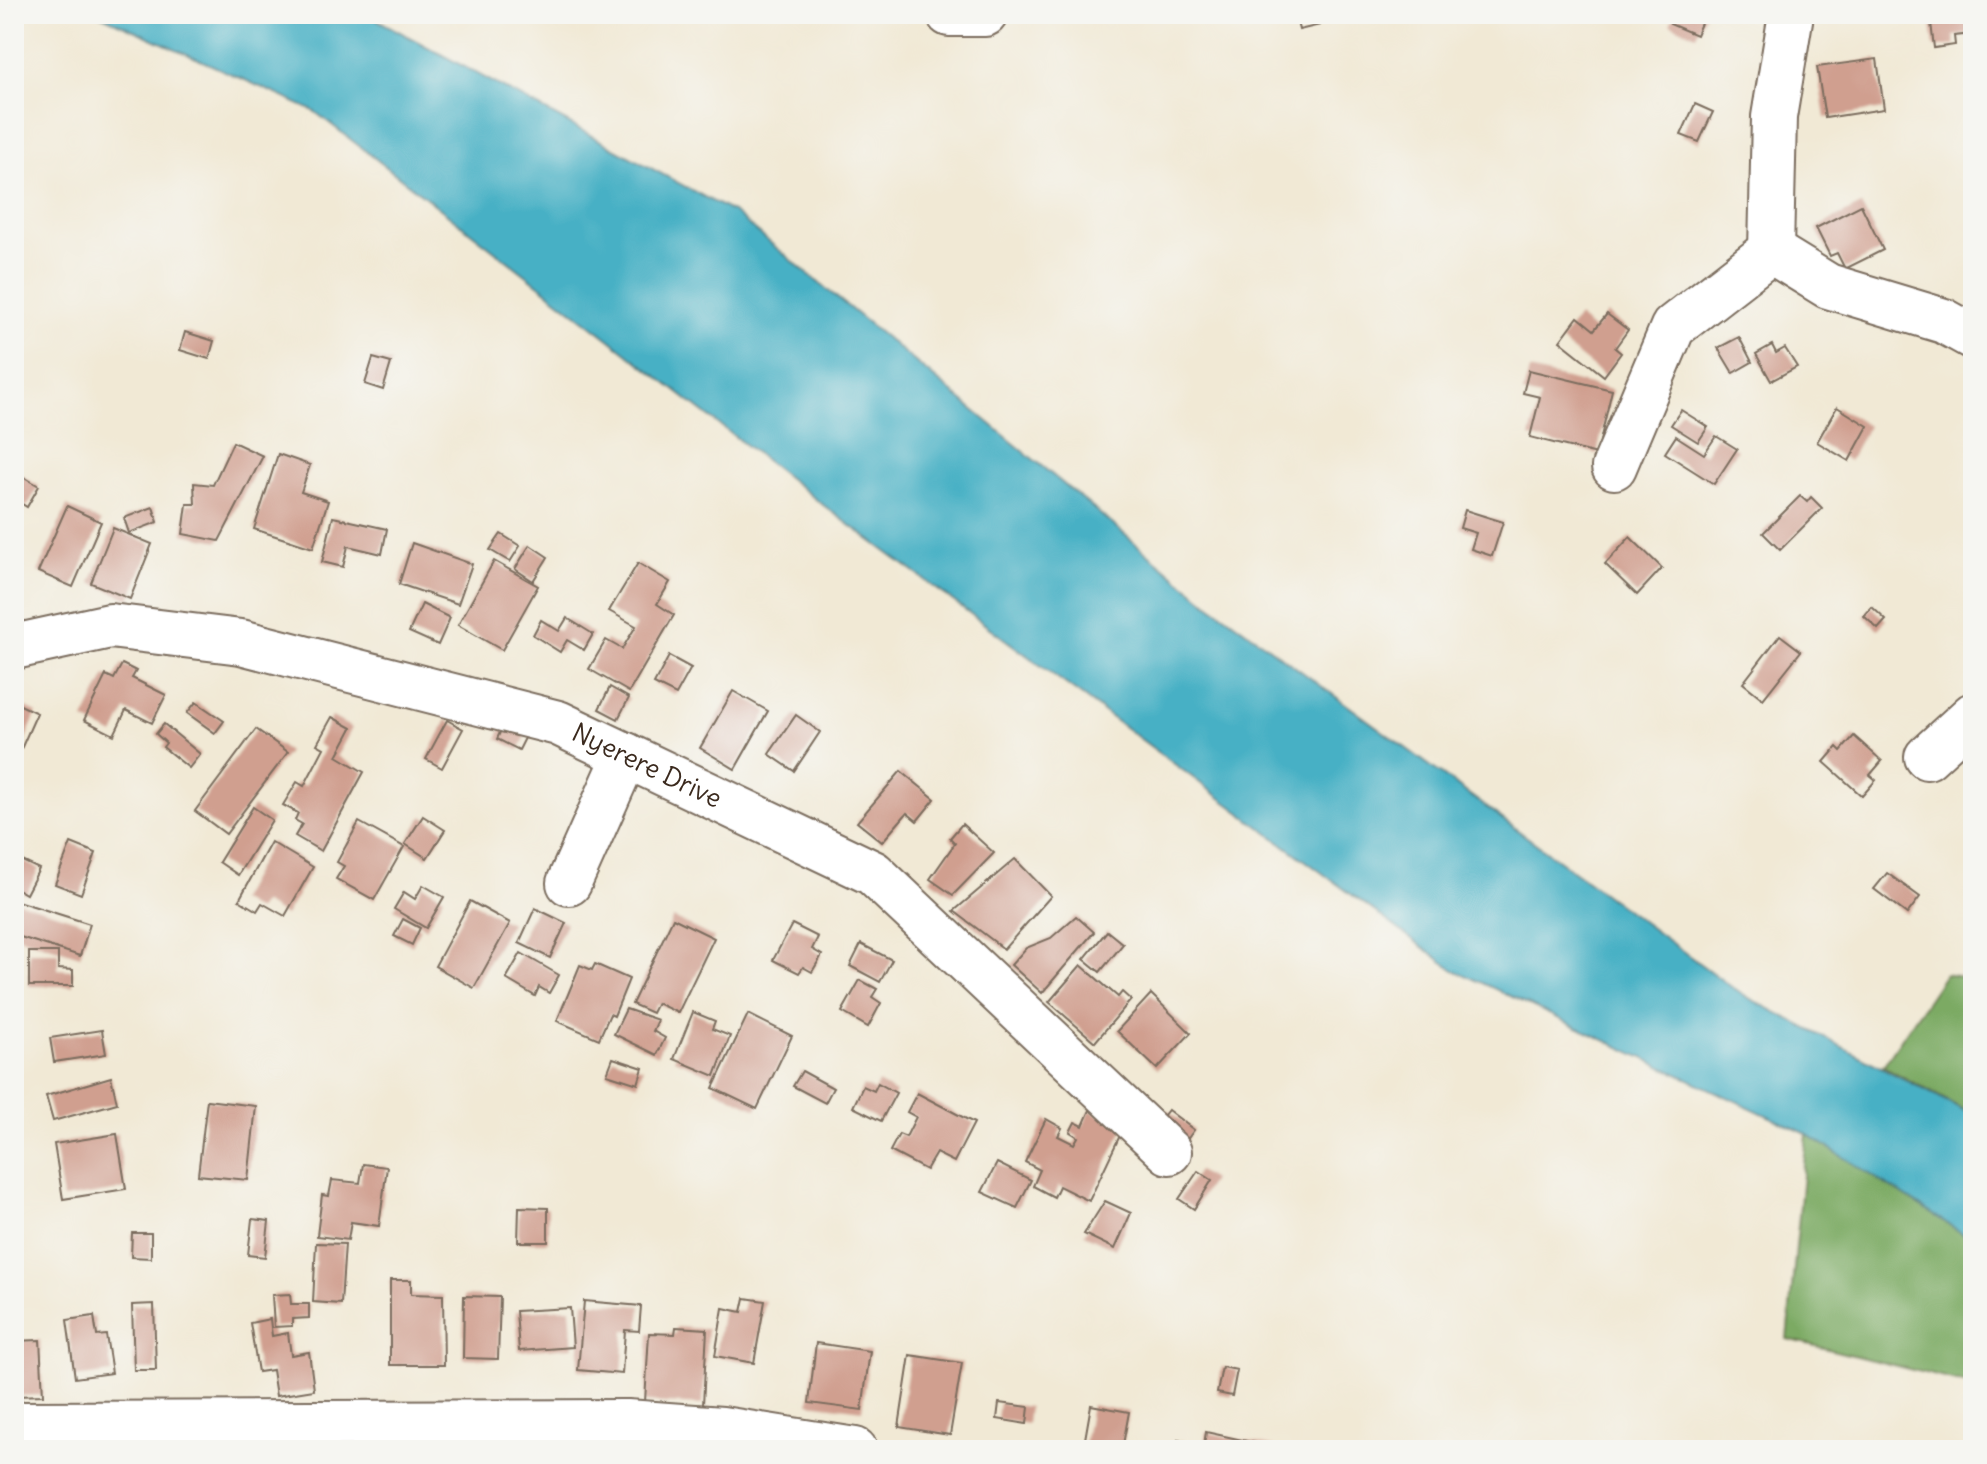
<svg xmlns="http://www.w3.org/2000/svg" width="1987" height="1464" font-family="Delius,sans-serif">
<style>
.forest{fill:#7caa63;stroke:#5c6a40;stroke-width:2}
.water{fill:#47b0c5;stroke:#416d72;stroke-width:2}
.building{fill:#d09f8f}
.lines{fill:none;stroke-linecap:round;stroke-linejoin:round}
.minor-casing{stroke:#7b6d5e;stroke-width:48}
.minor{stroke:#fff;stroke-width:44}
.labels{text-anchor:middle;stroke-width:6;stroke-linejoin:round;paint-order:stroke}
.street-label{font-size:26px;fill:#3b2a1e;stroke:#f6f6f2}
</style>
<rect width="100%" height="100%" fill="#f6f6f2"/>
<filter id="ink" filterUnits="userSpaceOnUse"><feTurbulence type="fractalNoise" baseFrequency=".0125" numOctaves="2"/><feDisplacementMap in="SourceGraphic" scale="16" xChannelSelector="R" yChannelSelector="G"/><feConvolveMatrix kernelMatrix="1 2 1 2 8 2 1 2 1" color-interpolation-filters="sRGB"/></filter>
<filter id="wash" filterUnits="userSpaceOnUse"><feTurbulence type="fractalNoise" baseFrequency=".006" numOctaves="4" result="noise"/><feDisplacementMap in="SourceGraphic" scale="32" xChannelSelector="R" yChannelSelector="G"/><feGaussianBlur stdDeviation="1.8" result="paint"/><feColorMatrix in="noise" values="0 0 0 0 0 0 0 0 0 0 0 0 0 0 0 0 0 1.4 0 .05"/><feComposite in="paint" operator="in"/></filter>
<g filter="url(#wash)">
<rect width="100%" height="100%" fill="#f1e9d5"/>
<g class="forest">
<path d="M1945,974L1973,979V1115L1883,1066Z"/>
<path d="M1807,1134L1973,1240V1385L1787,1339Z"/>
</g>
<path class="water" d="M98,14H367L734,213L1208,603L1741,994L1973,1115V1240L1807,1134L1454,970L831,511L314,111Z"/>
<g id="blocks">
<g class="building">
<path d="M1295,14H1317L1320,25L1299,30Z"/>
<path d="M1675,14H1705L1696,35L1670,24Z"/>
<path d="M1930,14H1973V34L1954,36L1955,45L1934,48Z"/>
<path d="M1877,59L1884,109L1825,118L1817,67Z"/>
<path d="M1695,104L1713,112L1699,142L1681,135Z"/>
<path d="M1861,205L1883,250L1845,269L1837,253L1830,256L1816,228Z"/>
<path d="M1607,314L1628,330L1615,348L1621,353L1604,376L1560,341L1578,317L1594,330Z"/>
<path d="M185,332L214,341L209,359L180,350Z"/>
<path d="M1739,337L1752,362L1733,373L1718,348Z"/>
<path d="M1772,345L1776,353L1785,348L1797,367L1771,381L1756,354Z"/>
<path d="M373,358L391,363L383,390L365,384Z"/>
<path d="M1529,370L1612,390L1597,454L1530,437L1540,397L1523,393Z"/>
<path d="M1837,407L1868,426L1849,461L1817,442Z"/>
<path d="M1681,410L1708,427L1698,442L1671,425Z"/>
<path d="M1676,436L1704,454L1716,436L1737,449L1714,484L1665,453Z"/>
<path d="M233,442L263,456L219,541L183,534L187,504H195L194,483L213,485Z"/>
<path d="M278,454L310,465L301,492L328,501L313,548L254,529Z"/>
<path d="M14,471L39,486L27,507L14,499Z"/>
<path d="M1800,496L1807,502L1811,497L1822,508L1780,550L1763,533Z"/>
<path d="M67,506L101,522L73,587L38,572Z"/>
<path d="M153,507L158,522L129,533L124,518Z"/>
<path d="M1465,510L1503,522L1492,556L1471,549L1476,533L1460,528Z"/>
<path d="M333,517L387,529L382,554L348,546L343,567L322,562Z"/>
<path d="M113,528L152,544L130,599L91,583Z"/>
<path d="M501,534L520,546L510,562L490,550Z"/>
<path d="M1630,537L1662,568L1637,595L1605,564Z"/>
<path d="M412,543L472,564L458,604L399,584Z"/>
<path d="M530,545L548,557L533,581L515,569Z"/>
<path d="M494,561L538,586L502,650L458,625Z"/>
<path d="M638,563L670,582L657,604L674,615L629,692L589,669L606,640L622,649L636,626L609,611Z"/>
<path d="M422,604L450,618L438,645L409,632Z"/>
<path d="M1872,607L1886,620L1878,629L1864,616Z"/>
<path d="M567,618L593,634L584,650L567,640L560,652L533,635L541,620L559,631Z"/>
<path d="M1780,635L1801,651L1763,699L1743,683Z"/>
<path d="M669,656L691,668L676,695L654,684Z"/>
<path d="M122,664L136,671L132,678L166,695L152,723L126,710L114,735L84,720L106,675L114,679Z"/>
<path d="M610,687L629,698L618,719L599,709Z"/>
<path d="M733,691L768,711L735,769L700,748Z"/>
<path d="M196,702L224,721L215,733L187,713Z"/>
<path d="M16,703L37,713L21,749L14,745Z"/>
<path d="M796,715L820,732L794,771L769,754Z"/>
<path d="M332,717L352,728L337,756L364,772L321,851L295,836L302,824L295,820L298,813L283,805L297,782L304,786L324,748L317,744Z"/>
<path d="M447,720L463,729L442,768L426,759Z"/>
<path d="M504,723L527,734L519,750L497,739Z"/>
<path d="M164,724L200,754L189,768L163,747L166,743L156,734Z"/>
<path d="M256,729L288,752L226,834L195,811Z"/>
<path d="M1854,736L1882,761L1870,775L1876,780L1862,796L1824,762L1837,747L1841,751Z"/>
<path d="M901,771L935,799L917,821L907,813L882,842L857,822Z"/>
<path d="M253,807L272,820L238,875L219,862Z"/>
<path d="M423,816L445,830L427,858L405,844Z"/>
<path d="M359,822L404,847L374,900L336,879L344,866L337,862Z"/>
<path d="M962,824L994,853L953,895L930,879L955,843L950,838Z"/>
<path d="M271,842L313,867L285,916L262,903L257,911L239,900Z"/>
<path d="M71,843L96,853L81,894L55,884Z"/>
<path d="M14,857L39,869L26,894L14,887Z"/>
<path d="M1015,859L1051,896L1004,949L954,911Z"/>
<path d="M1887,873L1920,897L1907,914L1874,889Z"/>
<path d="M423,885L444,897L426,928L394,909L404,892L415,899Z"/>
<path d="M14,900L90,924L80,956L14,935Z"/>
<path d="M470,901L510,923L474,988L435,966Z"/>
<path d="M535,908L566,923L550,958L519,943Z"/>
<path d="M1076,916L1094,932L1042,993L1011,965L1026,948L1051,938Z"/>
<path d="M673,918L714,938L678,1013L657,1003L652,1013L632,1004Z"/>
<path d="M403,919L420,928L412,945L394,936Z"/>
<path d="M792,924L818,937L812,949L822,955L812,972L803,967L799,973L773,960Z"/>
<path d="M1107,931L1123,944L1100,972L1084,959Z"/>
<path d="M861,944L892,960L880,982L850,966Z"/>
<path d="M29,952H58V969L73,970V986H29Z"/>
<path d="M521,953L559,975L549,993L539,987L535,996L506,979Z"/>
<path d="M595,964L629,979L614,1016L610,1014L599,1039L557,1021L580,965L592,970Z"/>
<path d="M1081,965L1118,997L1122,992L1131,1000L1095,1042L1049,1002Z"/>
<path d="M860,980L877,989L872,997L881,1003L868,1027L842,1012Z"/>
<path d="M1151,994L1191,1033L1157,1069L1117,1031Z"/>
<path d="M626,1009L658,1020L653,1031L665,1038L657,1055L614,1034Z"/>
<path d="M693,1012L715,1021L712,1029L730,1036L715,1076L674,1059Z"/>
<path d="M748,1014L792,1036L757,1109L713,1088Z"/>
<path d="M102,1030L106,1054L54,1062L50,1038Z"/>
<path d="M613,1058L643,1068L638,1084L607,1074Z"/>
<path d="M802,1071L833,1088L825,1103L793,1086Z"/>
<path d="M111,1077L117,1103L53,1121L46,1096Z"/>
<path d="M878,1083L896,1093L881,1121L853,1107L863,1086L874,1091Z"/>
<path d="M917,1093L974,1123L954,1162L936,1153L926,1170L890,1151L899,1134L906,1137L916,1117L907,1112Z"/>
<path d="M207,1100L256,1106L248,1180L198,1175Z"/>
<path d="M1090,1110L1124,1127L1089,1201L1059,1186L1054,1197L1033,1186L1040,1170L1025,1162L1046,1119L1062,1128L1058,1136L1074,1144L1078,1137L1070,1132L1075,1122L1083,1126Z"/>
<path d="M1168,1110L1194,1130L1183,1145L1156,1125Z"/>
<path d="M117,1134L126,1189L63,1199L54,1144Z"/>
<path d="M997,1163L1031,1180L1017,1208L982,1192Z"/>
<path d="M363,1164L387,1167L379,1226L351,1222L348,1240L317,1236L322,1195L329,1196L332,1180L360,1183Z"/>
<path d="M1198,1171L1212,1180L1194,1209L1179,1199Z"/>
<path d="M1105,1201L1131,1213L1115,1249L1084,1234Z"/>
<path d="M519,1207L548,1208V1242H518Z"/>
<path d="M252,1219L269,1221L265,1257L248,1255Z"/>
<path d="M132,1233H151V1258L131,1257Z"/>
<path d="M316,1243L345,1244L341,1304L313,1302Z"/>
<path d="M390,1280H411V1294L443,1295L444,1365H390Z"/>
<path d="M290,1294L291,1304H309V1318L292,1319V1326L274,1327L272,1295Z"/>
<path d="M464,1296L500,1297L498,1359L463,1358Z"/>
<path d="M745,1298L765,1301L754,1363L715,1356L723,1308L742,1312Z"/>
<path d="M584,1301L641,1306L639,1331L625,1330L622,1374L578,1370Z"/>
<path d="M154,1304L156,1370H134L132,1305Z"/>
<path d="M570,1308L573,1347L519,1351L516,1311Z"/>
<path d="M94,1316L97,1336L106,1335L112,1373L75,1378L67,1320Z"/>
<path d="M270,1319L272,1336L288,1333L291,1355L309,1352L314,1390L276,1396L272,1370L258,1372L250,1323Z"/>
<path d="M676,1327L707,1329L703,1405L645,1402L649,1333L675,1334Z"/>
<path d="M40,1340L43,1395L16,1396L14,1341Z"/>
<path d="M816,1343L870,1351L862,1410L809,1403Z"/>
<path d="M910,1355L962,1363L950,1435L899,1427Z"/>
<path d="M1222,1367L1237,1370L1232,1396L1217,1393Z"/>
<path d="M999,1403L1029,1407L1027,1424L997,1419Z"/>
<path d="M1091,1405L1129,1412L1122,1450L1084,1445Z"/>
<path d="M1206,1432L1283,1449V1450H1176L1178,1440L1204,1445Z"/>
</g>
</g>
</g>
<g filter="url(#ink)">
<use href="#blocks" fill-opacity="0" stroke="#7b6d5e" stroke-width="2"/>
<g class="lines">
<g class="minor-casing">
<g id="minor">
<path d="M949,14H985"/>
<path d="M1771,251L1774,117L1791,14"/>
<path d="M1771,251L1828,286L1944,321L1973,337"/>
<path d="M1614,467L1673,327L1771,251"/>
<path id="s1" d="M14,647L110,626L241,642L558,723L873,873L1169,1152"/>
<path d="M1927,757L1973,715"/>
<path d="M569,883L626,755"/>
<path d="M14,1424L627,1422L722,1429L855,1450"/>
</g>
</g>
<use href="#minor" class="minor"/>
</g>
</g>
<g class="labels">
<g class="street-label">
<text dy="9" stroke="none"><textPath href="#s1" startOffset="656">Nyerere Drive</textPath></text>
</g>
</g>
<rect width="1987" height="1464" fill="none" stroke="#f6f6f2" stroke-width="48"/>
</svg>
